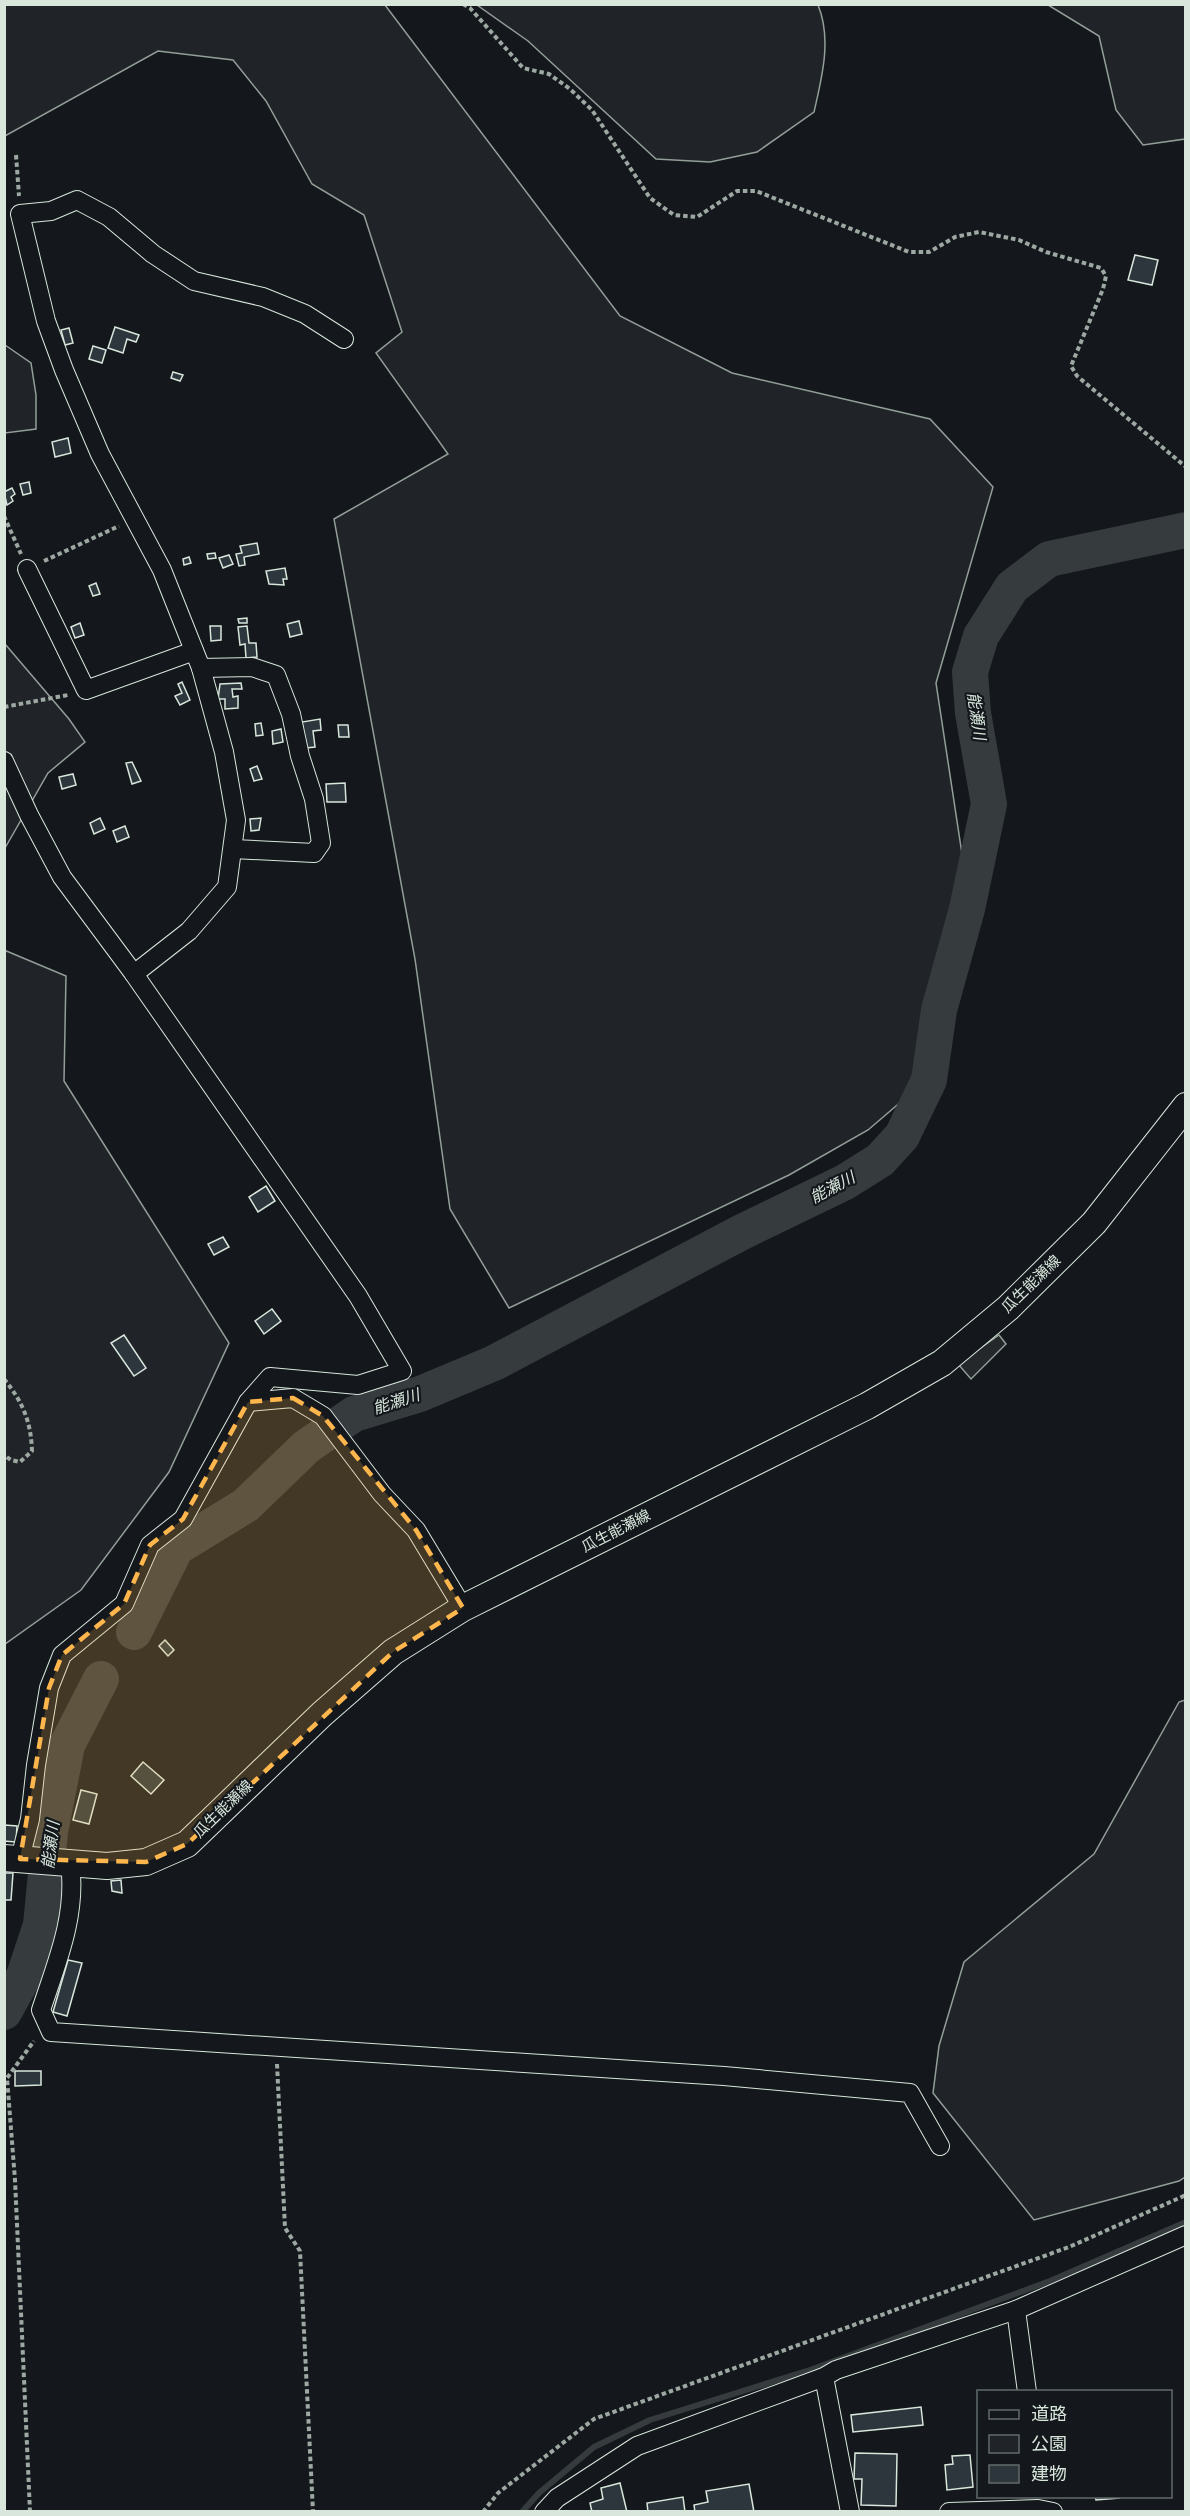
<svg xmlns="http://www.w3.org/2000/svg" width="1190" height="2516" font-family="'Source Sans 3','Noto Sans JP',sans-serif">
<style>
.green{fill:#202428;stroke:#939e99;stroke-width:1.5}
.parking{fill:#24282b;stroke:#939e99;stroke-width:1.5}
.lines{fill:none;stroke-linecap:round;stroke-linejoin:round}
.stream{stroke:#363b3e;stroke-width:6}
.river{stroke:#363b3e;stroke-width:36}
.building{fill:#2c363c;stroke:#d8e6dc;stroke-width:1.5}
.minor-casing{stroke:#d8e6dc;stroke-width:20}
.secondary-casing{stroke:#d8e6dc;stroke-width:28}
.path{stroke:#9da8a2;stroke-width:4;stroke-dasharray:4.5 3;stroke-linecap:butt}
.minor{stroke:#14181c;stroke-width:18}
.secondary{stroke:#14181c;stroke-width:26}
.marked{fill:#ffb74d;fill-opacity:0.2;stroke:#ffb74d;stroke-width:4.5;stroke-dasharray:12 8;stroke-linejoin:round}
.labels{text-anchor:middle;stroke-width:4.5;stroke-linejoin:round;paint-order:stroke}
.street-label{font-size:15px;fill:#d8e6dc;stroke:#14181c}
.water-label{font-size:16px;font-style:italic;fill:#d8e6dc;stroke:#14181c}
</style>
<rect width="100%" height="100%" fill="#14181c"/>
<g class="green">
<path d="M5,4L385,5L620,316L732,373L930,419L993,487L936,683L969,900L917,1088L868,1130L789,1175L509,1308L450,1209L415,959L334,519L448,454L376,353L402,332L364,215L312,184L266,101L233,60L158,51L5,136Z"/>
<path d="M477,5H818C832,39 822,77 814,112L757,152L710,162L656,159L528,41Z"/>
<path d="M1048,5H1185V139L1143,145L1116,110L1099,36Z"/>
<path d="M5,345L31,363L36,395V429L5,433Z"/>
<path d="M5,644L69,719L85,742L48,773L5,848Z"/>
<path d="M4,950L66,976L64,1081L229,1343L169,1472L81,1590L5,1644Z"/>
<path d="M1185,1700V2177L1179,2181L1034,2220L933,2093L939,2046L964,1962L1094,1854L1179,1702Z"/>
</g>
<path class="parking" d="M999,1335L1006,1344L971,1379L958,1364Z"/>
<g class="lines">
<path class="stream" d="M522,2512L539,2493L594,2447L650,2420L810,2370L1050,2281L1186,2222"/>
<g class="river">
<path d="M134,1632L176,1548L246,1505L306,1447L354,1414L420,1394L494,1363L740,1233L845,1182L880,1160L902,1136L929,1080L939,1010L967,909L989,804L973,713L970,672L981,636L1012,587L1049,559L1186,530"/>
<path d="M4,2012L24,1976L41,1925L50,1832L67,1745L101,1679"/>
</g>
</g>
<g class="building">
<path d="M1135,255L1158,260L1152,285L1128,280Z"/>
<path d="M115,327L139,335L136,342L127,339L123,353L108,348Z"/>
<path d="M69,328L73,343L65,345L61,330Z"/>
<path d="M93,346L106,350L102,363L89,359Z"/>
<path d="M173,372L183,375L180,381L171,378Z"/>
<path d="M68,438L71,453L55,457L52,442Z"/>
<path d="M29,482L31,493L23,495L20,484Z"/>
<path d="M12,488L15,494L11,497L13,501L7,505L4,492Z"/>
<path d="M257,543L259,554L244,557L245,565L239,566L236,554L242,553L240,546Z"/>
<path d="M215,553L216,558L208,559L207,554Z"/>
<path d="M229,555L233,564L223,568L219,558Z"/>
<path d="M189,557L191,563L184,565L183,559Z"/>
<path d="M285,568L287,579H283L284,585L269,584L266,571Z"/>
<path d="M96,583L100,594L93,596L89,586Z"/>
<path d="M247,618V623H239L238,619Z"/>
<path d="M299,621L302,634L290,637L287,624Z"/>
<path d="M80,623L84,635L75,638L71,627Z"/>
<path d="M210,626H221V640L211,641Z"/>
<path d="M247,626L249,643H256L257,657L246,658L245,644L240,645L238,627Z"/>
<path d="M182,682L190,700L180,705L175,696L182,693L178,684Z"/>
<path d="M241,683L242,689H232L233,697L238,696V708L225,709V699H218L220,684Z"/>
<path d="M320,719L321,730L313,731L315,747L306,748L302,722Z"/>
<path d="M261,723L263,735L256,736L255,724Z"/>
<path d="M338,725H348L349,737H339Z"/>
<path d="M281,729L283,742L273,744L272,731Z"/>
<path d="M132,762L141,781L132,784L126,763Z"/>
<path d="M257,766L262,779L254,781L250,769Z"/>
<path d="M73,774L76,785L62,789L59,777Z"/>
<path d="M345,783L346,802H327L326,784Z"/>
<path d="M100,818L105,829L94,834L90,823Z"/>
<path d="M261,818L259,830L251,831L250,819Z"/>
<path d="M125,826L129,837L117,842L113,831Z"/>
<path d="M266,1186L275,1201L258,1212L249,1197Z"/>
<path d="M223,1237L229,1247L214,1255L208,1244Z"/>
<path d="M272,1309L281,1321L264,1334L255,1321Z"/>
<path d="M124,1335L146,1368L134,1376L111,1343Z"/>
<path d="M165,1640L174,1650L168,1656L159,1646Z"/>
<path d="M143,1762L164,1780L151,1794L131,1776Z"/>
<path d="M81,1790L97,1794L89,1824L73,1820Z"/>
<path d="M4,1825L17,1826L16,1842L4,1841Z"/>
<path d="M4,1873H13L11,1900H4Z"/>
<path d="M121,1880L122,1893L112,1891L111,1881Z"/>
<path d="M68,1960L82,1963L67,2016L53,2012Z"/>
<path d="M15,2071H41V2085L15,2086Z"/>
<path d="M921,2407L923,2425L853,2432L851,2415Z"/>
<path d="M855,2453L897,2454L896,2506L861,2505L862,2479H854Z"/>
<path d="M970,2455L973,2487L947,2490L945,2465L953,2464L952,2456Z"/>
<path d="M620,2483L627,2512H592L590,2503L603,2499L601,2488Z"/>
<path d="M749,2484L754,2512H695L694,2505L708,2502L706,2491Z"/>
<path d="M1095,2496H1119V2498L1096,2500Z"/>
<path d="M683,2497L685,2512H648L647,2503Z"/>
</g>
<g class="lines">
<g class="minor-casing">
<g id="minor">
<path d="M27,569L86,690L194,651"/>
<path d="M201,668L252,667L276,675L291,714L300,756L314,799L321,843L314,853L233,849"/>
<path d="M4,761L29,815L62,877L134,974"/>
<path d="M248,1402L293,1398L323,1416L382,1494L416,1530L463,1608"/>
<path d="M20,1859L30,1819L36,1765L49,1688L62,1655L124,1604L150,1545L183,1519L248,1402L270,1377L358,1385L402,1371L358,1296L134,974L189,931L227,887L236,820L224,752L201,668L162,570L100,454L64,370L46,321L20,214L51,211L77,200L109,217L153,254L194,281L263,297L305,314L344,339"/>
<path d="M70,1863C77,1915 57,1962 41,2010L51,2032L724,2076L910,2093L940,2146"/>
<path d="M1016,2310L1027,2392"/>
<path d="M824,2377L850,2512"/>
<path d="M544,2512L557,2498L637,2446L824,2377L836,2370L1016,2310L1186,2235"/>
<path d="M949,2512L1038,2509L1053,2512"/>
</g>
</g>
<g class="secondary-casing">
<path id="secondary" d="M4,1858L107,1866L146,1862L187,1844L322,1714L393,1652L463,1608L867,1406L942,1363L1008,1308L1094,1223L1186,1106"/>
</g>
<g class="path">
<path d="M463,4L470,8L523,68L549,74L570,89L592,110L650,198L674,215L697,217L737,191H756L909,252H929L955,237L979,232L1019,240L1046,252L1101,268L1106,276L1103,289L1071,366L1077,376L1186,467"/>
<path d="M16,155L19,196"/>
<path d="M4,516L21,554"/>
<path d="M44,561L119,526"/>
<path d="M4,707L68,695"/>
<path d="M4,1379C23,1402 31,1422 32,1451L20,1462L11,1460L4,1455"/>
<path d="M277,2064L285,2228L300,2251L313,2512"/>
<path d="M30,2512L15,2180L7,2078L34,2041"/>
<path d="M483,2512L498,2493L594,2419L1069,2247L1186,2195"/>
</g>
<use href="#minor" class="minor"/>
<use href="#secondary" class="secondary"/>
</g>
<path class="marked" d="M293,1398L323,1416L416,1530L463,1608L393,1652L187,1844L146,1862L20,1859L49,1688L62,1655L124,1604L150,1545L183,1519L248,1402Z"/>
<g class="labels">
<g class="street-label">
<text transform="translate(1031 1284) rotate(-44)" y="5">瓜生能瀬線</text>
<text transform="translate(616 1531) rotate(-27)" y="5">瓜生能瀬線</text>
<text transform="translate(223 1809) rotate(-44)" y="5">瓜生能瀬線</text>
</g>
<g class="water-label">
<text transform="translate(977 716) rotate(82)" y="6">能瀬川</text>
<text transform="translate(832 1187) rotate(-28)" y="6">能瀬川</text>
<text transform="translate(396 1401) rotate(-18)" y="6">能瀬川</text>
<text transform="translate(50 1845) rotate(-83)" y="6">能瀬川</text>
</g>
</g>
<rect width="1190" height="2516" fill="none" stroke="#d8e6dc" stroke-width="12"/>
<rect x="977" y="2390" width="195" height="108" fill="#14181c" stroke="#626a69" stroke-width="1.5"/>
<rect x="989" y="2410" width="30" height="9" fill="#14181c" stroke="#626a69" stroke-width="1.5"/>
<text x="1031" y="2420" font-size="18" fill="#d8e6dc">道路</text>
<rect x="989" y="2435" width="30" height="18" fill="#202428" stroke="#626a69" stroke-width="1.5"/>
<text x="1031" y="2450" font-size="18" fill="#d8e6dc">公園</text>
<rect x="989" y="2465" width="30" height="18" fill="#2c363c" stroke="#626a69" stroke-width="1.5"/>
<text x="1031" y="2480" font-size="18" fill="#d8e6dc">建物</text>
</svg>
